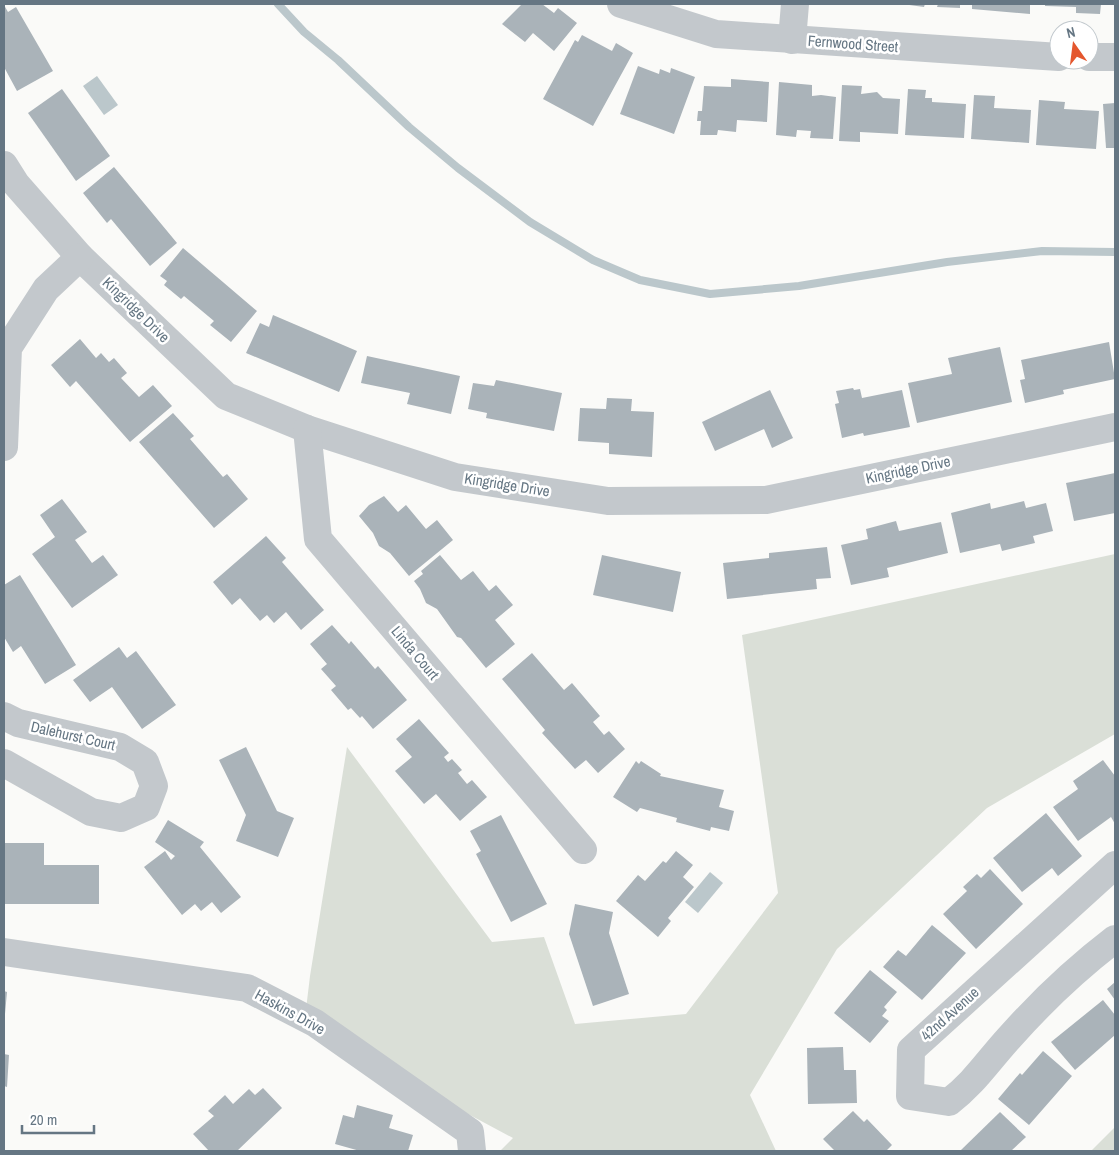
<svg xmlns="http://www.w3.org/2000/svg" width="1119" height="1155" font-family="'Archivo Narrow',sans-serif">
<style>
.green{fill:#dadfd7}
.water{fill:#bbc7cb}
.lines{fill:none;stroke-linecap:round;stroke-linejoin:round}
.stream{stroke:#bbc7cb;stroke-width:8}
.building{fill:#aab3b9}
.minor{stroke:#c3c8cc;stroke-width:28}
.labels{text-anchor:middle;stroke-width:5;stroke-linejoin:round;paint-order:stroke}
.street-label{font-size:15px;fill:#657683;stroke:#fff}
</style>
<rect width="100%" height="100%" fill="#fafaf8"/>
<g class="green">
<path d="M1115,554V734L987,808L837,949L750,1095L776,1151H500L513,1138L304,1026L310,976L347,747L492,942L544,937L575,1024L686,1014L778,893L742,635Z"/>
<path d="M1115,1127V1151H1091Z"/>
</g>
<g class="water">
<path d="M97,76L118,105L104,115L83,86Z"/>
<path d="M710,872L723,883L698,913L685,902Z"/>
</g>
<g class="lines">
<path class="stream" d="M278,4L304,32L338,60L409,127L458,168L530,222L593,260L640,280L710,294L799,286L947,262L1042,251L1115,252"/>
</g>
<g class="building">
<path d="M522,4H542L554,13L558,8L577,23L554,51L533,33L525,42L502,24Z"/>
<path d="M902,4H925L924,7Z"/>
<path d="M938,4H960V8L937,7Z"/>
<path d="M972,4H1030V14L972,9Z"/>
<path d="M1045,4H1101L1100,14L1076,13V7L1045,6Z"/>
<path d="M4,5L8,12L16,7L53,71L17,91L4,67Z"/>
<path d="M582,35L612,51L616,43L633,53L593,126L543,99L575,40L578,42Z"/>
<path d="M638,66L659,74L660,69L670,73L671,68L695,77L674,134L620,114Z"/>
<path d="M731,79L769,82L767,122L737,120L736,132L718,130L717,135H700L701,121H697L698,111H702L704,86L731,87Z"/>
<path d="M779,82L812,85V96L821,95L836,97L833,139L810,138L811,131L797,130L796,137L776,135Z"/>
<path d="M842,85L862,86L861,94L877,92L883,98L900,99L898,134L860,132V142L839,141Z"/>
<path d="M62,89L110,156L76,181L28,113Z"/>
<path d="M908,89L926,90L925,98H932V102L966,104L964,138L905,135Z"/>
<path d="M974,95L995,96L994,108L1031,110L1029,143L971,139Z"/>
<path d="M1039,100L1065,102L1064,109L1099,111L1096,149L1036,145Z"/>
<path d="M1115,103V148H1106L1103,104Z"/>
<path d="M114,167L177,243L150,266L111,219L107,223L83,193Z"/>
<path d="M183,248L257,311L231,342L210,325L214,321L184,296L181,299L164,285L167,281L160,276Z"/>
<path d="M273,315L357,351L339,392L246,353L260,323L269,327Z"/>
<path d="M80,339L96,358L101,353L109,362L114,358L127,373L121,378L139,397L153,385L172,406L130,442L76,381L70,387L51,365Z"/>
<path d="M1109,342L1115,379L1063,390L1064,394L1025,403L1020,380L1025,379L1021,360Z"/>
<path d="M1000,347L1012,402L917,423L908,383L952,374L948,358Z"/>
<path d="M367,356L460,376L451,414L407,404L410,393L361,383Z"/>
<path d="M496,380L562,393L554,431L486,418L487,413L468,409L473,383L494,386Z"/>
<path d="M853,388L854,390L860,389L862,398L902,390L910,427L864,436L863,433L842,438L835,404L839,403L836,391Z"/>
<path d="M770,390L793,438L772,448L764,429L715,451L702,422Z"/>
<path d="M607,398L632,399L631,411L654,412L652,457L609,454V443L578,441L580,408L606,409Z"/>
<path d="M173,413L194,436L190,439L223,477L227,474L248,499L214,528L139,442Z"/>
<path d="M1115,473V513L1074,521L1066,483Z"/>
<path d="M384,496L398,512L406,505L426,529L437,520L453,540L409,576L390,553L379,546L373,533L359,516L369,505Z"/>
<path d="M62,499L87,532L75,540L92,563L103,555L118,575L72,608L32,554L55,537L40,515Z"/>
<path d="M1024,501L1026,508L1046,503L1053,531L1033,536L1035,543L1002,551L1000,544L960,553L951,513L990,503L991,509Z"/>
<path d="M896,521L899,531L941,522L948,553L887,568L889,577L851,585L841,545L868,539L866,529Z"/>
<path d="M266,536L286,558L282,562L324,610L301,630L286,612L274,623L267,615L260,621L240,598L232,605L213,582Z"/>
<path d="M827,547L831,578L816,579L817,589L727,599L723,563L769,558V553Z"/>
<path d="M440,555L461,580L473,571L489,591L496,585L513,605L495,620L515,644L486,668L461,638L457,637L437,609L426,603L420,589L414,581L423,574L421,571Z"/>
<path d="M602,555L681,572L673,612L593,595Z"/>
<path d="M20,575L76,665L45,684L21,646L13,652L4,637V585Z"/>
<path d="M332,625L349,644L351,641L375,669L378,666L407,700L373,729L362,716L360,718L351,708L348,710L331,690L336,686L321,669L327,664L310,644Z"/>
<path d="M119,647L127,658L136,651L176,705L142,729L112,687L90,702L73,680Z"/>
<path d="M532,653L564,690L572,683L600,716L593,722L604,735L609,731L625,749L598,773L586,760L575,769L542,733L545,730L502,679Z"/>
<path d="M419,719L449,753L444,757L448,762L452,759L462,770L458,773L467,784L472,780L487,797L460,821L436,794L424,804L395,771L412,757L396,739Z"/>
<path d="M246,747L277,811L294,818L278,857L236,841L246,815L219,760Z"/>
<path d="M1103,760L1115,776V824L1111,817L1078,841L1053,807L1078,789L1073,781Z"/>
<path d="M636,761L639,764L641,761L661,774L660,776L724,790L719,807L734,811L729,831L711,827L710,831L676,822L677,818L640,808L637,812L613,797Z"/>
<path d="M1046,813L1082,856L1058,876L1052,868L1022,892L993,858Z"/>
<path d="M501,815L547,904L511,922L476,854L481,851L470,831Z"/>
<path d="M168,820L204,842L200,847L241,897L221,913L212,902L201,911L195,904L182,915L144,867L165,851L171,860L175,856L155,842Z"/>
<path d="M4,843H44V865H99V904H4Z"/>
<path d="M676,851L693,865L683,877L694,887L668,918L671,921L658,937L616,901L638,875L645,881L663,861L666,863Z"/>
<path d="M990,869L1023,904L976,949L943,914L967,891L963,887L977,874L981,878Z"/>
<path d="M575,904L613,912L609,933L629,994L593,1006L569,934Z"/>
<path d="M932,925L966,953L922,1000L883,967L898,950L906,956Z"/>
<path d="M870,970L897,992L884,1007L887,1010L882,1016L889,1021L870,1043L834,1013Z"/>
<path d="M1115,982V1000L1107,989Z"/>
<path d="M4,991L7,992L5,1014H4Z"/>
<path d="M1103,1000L1115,1015V1035L1075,1070L1051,1042Z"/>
<path d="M843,1047L844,1070H856L857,1103L808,1104L807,1048Z"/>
<path d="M1043,1051L1072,1076L1029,1125L998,1099L1020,1073L1022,1075Z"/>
<path d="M4,1054L9,1055L7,1087L4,1086Z"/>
<path d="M263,1088L282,1108L237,1151H209L193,1134L214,1116L208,1111L225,1095L233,1104L249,1089L255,1095Z"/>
<path d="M357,1105L393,1115L389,1128L413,1135L408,1151H360L335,1144L343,1115L354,1118Z"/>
<path d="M853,1111L864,1122L867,1119L892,1145L886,1151H835L823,1139Z"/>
<path d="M1000,1112L1026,1137L1011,1151H960Z"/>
</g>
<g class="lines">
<g class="minor">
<path d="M621,4L716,34L1059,57"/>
<path d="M792,40L795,4"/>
<path d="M1089,57H1115"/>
<path d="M4,165L16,184L80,257L226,396L307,429L455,477L608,501L766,500L1115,427"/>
<path d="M307,429L318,539L583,850"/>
<path d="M4,447L8,348L46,289L80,257"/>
<path d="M4,716L18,723L120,747L145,762L154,786L146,807L121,818L91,812L4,763"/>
<path d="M1115,865L911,1050L910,1096L949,1102C974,1083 988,1061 1009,1038C1041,1002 1077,968 1115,939"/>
<path d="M4,952L247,988L315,1023L470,1132L472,1151"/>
</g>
</g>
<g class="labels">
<g class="street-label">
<text transform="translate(853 44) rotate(4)" y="5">Fernwood Street</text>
<text transform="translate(136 310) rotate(44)" y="5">Kingridge Drive</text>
<text transform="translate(908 470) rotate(-12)" y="5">Kingridge Drive</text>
<text transform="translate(507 485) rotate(9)" y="5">Kingridge Drive</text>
<text transform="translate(415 653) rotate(50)" y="5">Linda Court</text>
<text transform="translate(73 736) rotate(13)" y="5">Dalehurst Court</text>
<text transform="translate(290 1012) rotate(29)" y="5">Haskins Drive</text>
<text transform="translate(950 1014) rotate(-42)" y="5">42nd Avenue</text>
</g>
</g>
<rect width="1119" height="1155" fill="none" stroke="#657683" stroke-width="10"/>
<g transform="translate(1074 45) rotate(346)"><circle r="24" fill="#ffffff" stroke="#c1c8cd"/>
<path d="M0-4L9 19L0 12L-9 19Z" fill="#e4572e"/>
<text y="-8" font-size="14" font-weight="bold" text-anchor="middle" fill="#657683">N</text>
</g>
<path d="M22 1125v8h72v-8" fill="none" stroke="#657683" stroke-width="2.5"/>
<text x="30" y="1125" font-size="15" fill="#657683" stroke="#ffffff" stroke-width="4" paint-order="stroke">20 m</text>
</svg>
